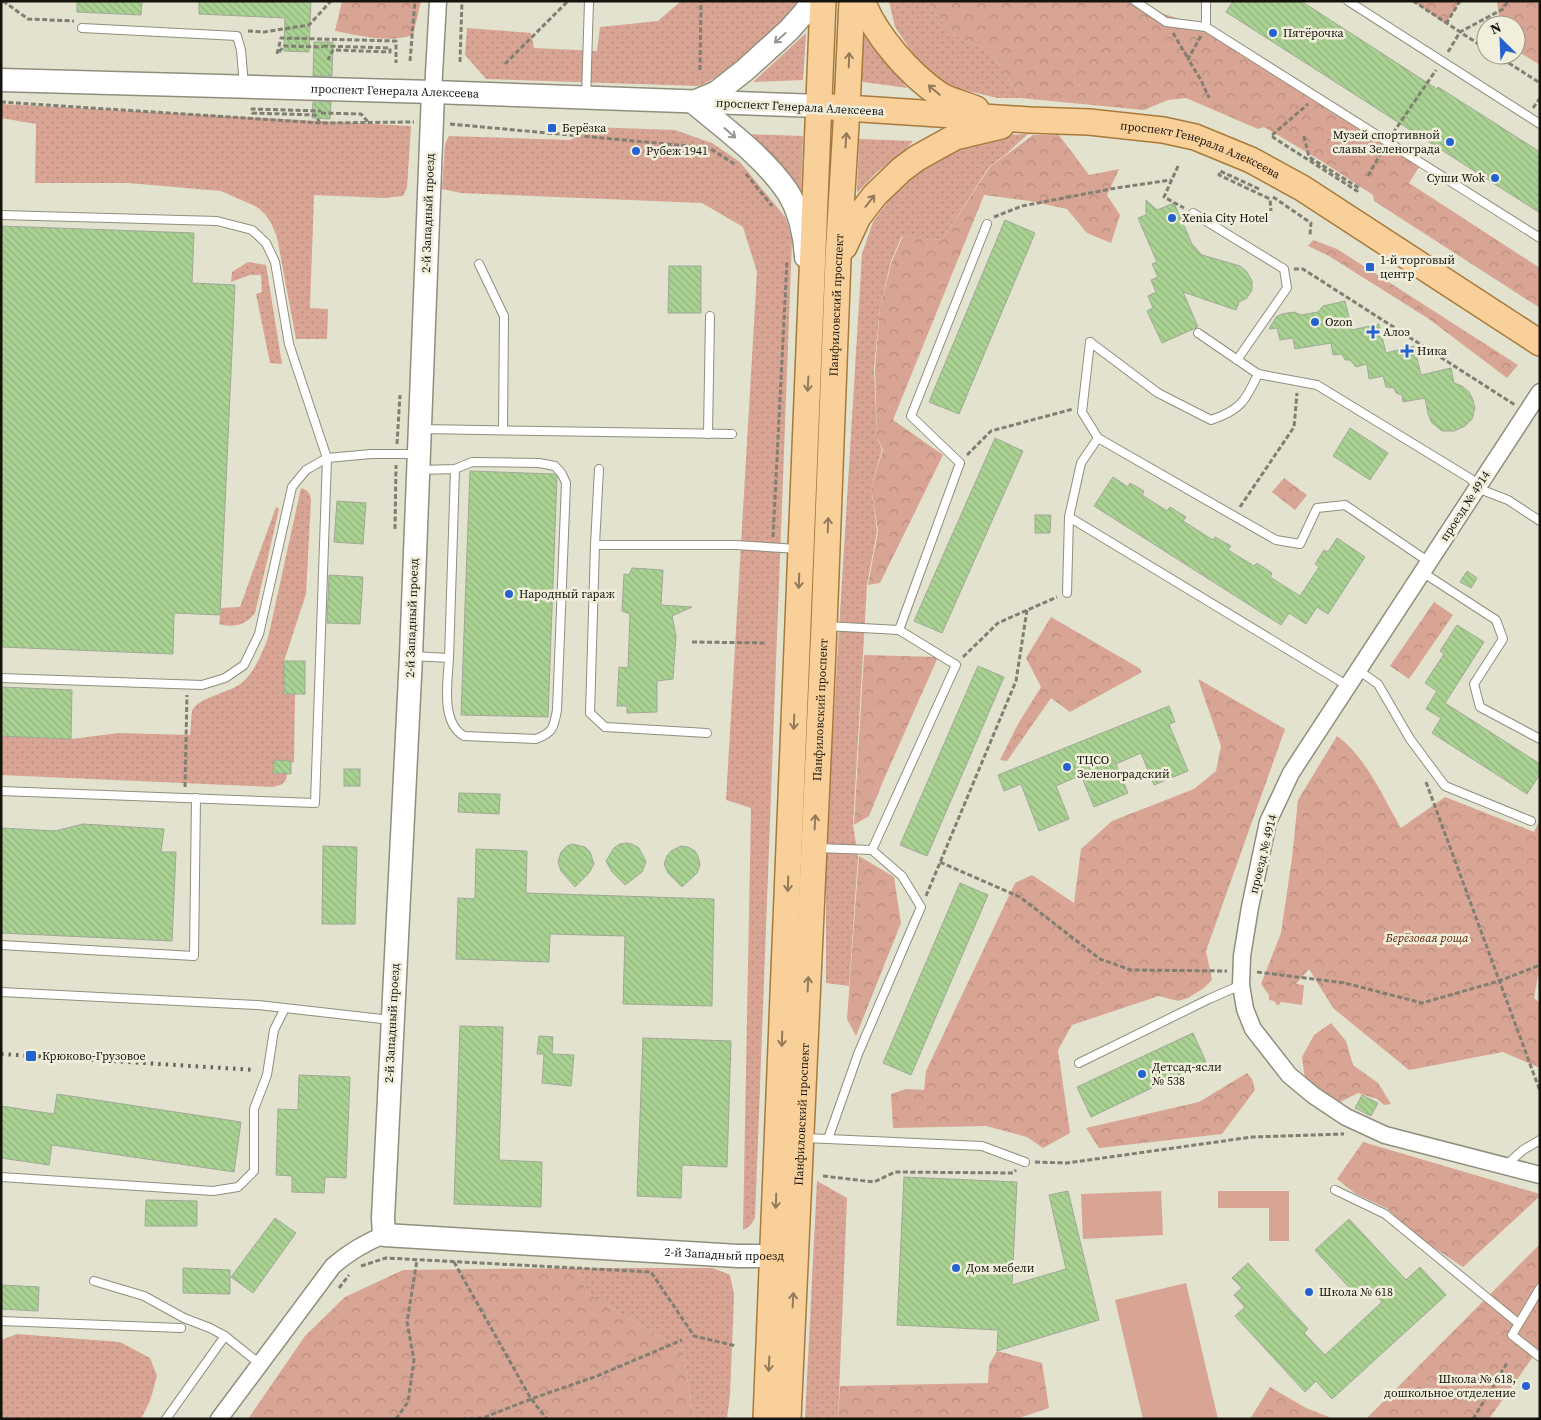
<svg xmlns="http://www.w3.org/2000/svg" width="1541" height="1420" font-family="'Source Serif 4',serif">
<style>
.grass{fill:url(#grass-dots)}
.forest{fill:url(#forest-crowns)}
.garden{fill:#d8a493}
.building{fill:url(#building-back-hatch);stroke:#9fa999}
.lines{fill:none;stroke-linecap:round;stroke-linejoin:round}
.lane-casing{stroke:#908e7d;stroke-width:10}
.street-casing{stroke:#908e7d;stroke-width:19}
.secondary-casing{stroke:#908e7d;stroke-width:25}
.primary-casing{stroke:#a77a3c;stroke-width:28}
.path{stroke:#807f72;stroke-width:3;stroke-dasharray:5 2.5;stroke-linecap:butt}
.lane{stroke:#fff;stroke-width:8}
.street{stroke:#fff;stroke-width:16}
.secondary{stroke:#fff;stroke-width:22}
.primary{stroke:#fad09a;stroke-width:25}
.rail{stroke:#67665a;stroke-width:4;stroke-dasharray:2.5 5;stroke-linecap:butt}
.oneway{stroke:#959592}
.oneway2{stroke:#927b5b}
.poi-dot{fill:#2462cf;stroke:#f1efdb;stroke-width:2}
.labels{text-anchor:middle;stroke-width:5;stroke-linejoin:round;paint-order:stroke}
.poi-label{font-size:12px;fill:#14130d;stroke:#f1efdb;text-anchor:start}
.street-label{font-size:12px;fill:#14130d;stroke:#f1efdb}
.park-label{font-size:12px;font-style:italic;fill:#5f1e03;stroke:#f1efdb}
</style>
<defs>
<pattern id="grass-dots" width="8" height="8" patternUnits="userSpaceOnUse" patternTransform="scale(1.25)"><rect width="8" height="8" fill="#d8a493"/><path d="M2 2h.1M6 6h.1" fill="none" stroke="#b88c7e" stroke-width="1.8" stroke-linecap="round"/></pattern>
<pattern id="forest-crowns" width="20" height="18" patternUnits="userSpaceOnUse" patternTransform="scale(1.25)"><rect width="20" height="18" fill="#d8a493"/><path d="M2 6a3 3 0 1 1 6 0M12 15a3 3 0 1 1 6 0" fill="none" stroke="#b88c7e"/></pattern>
<pattern id="building-back-hatch" width="6" height="6" patternUnits="userSpaceOnUse" patternTransform="scale(1.25)"><rect width="6" height="6" fill="#aad292"/><path d="M-1 5l2 2M0 0l6 6M5-1l2 2" fill="none" stroke="#91b37d"/></pattern>
</defs>
<rect width="100%" height="100%" fill="#e3e2ce"/>
<g class="grass">
<path d="M681,1H803L727,72L699,86L486,79L465,55L467,28L531,33L534,48L597,51L600,27L658,21Z"/>
<path d="M889,1H930L929,6L954,35L993,54L1020,98H997L948,86L917,60L895,27Z"/>
<path d="M861,29L868,37L907,88L863,82L859,74Z"/>
<path d="M806,33L803,80L753,82Z"/>
<path d="M1,104L411,126L407,188L403,196L384,198L314,195L310,308L328,309L327,339H296L277,237L271,223L265,214L257,207L221,191L128,183H35L36,124L1,118Z"/>
<path d="M590,127L675,130L712,143L740,162L786,218L792,240L755,1218L750,1226L743,1230L751,808L726,800L757,272L743,227L702,203L461,193L442,189L445,144L449,136L571,140Z"/>
<path d="M746,134L803,136L801,190Z"/>
<path d="M1028,134L1004,156L989,167L942,240L902,236L891,261L880,307L874,368L877,437L882,450L871,487L877,531L867,585L853,825L858,856L849,986L826,983V843L862,254L873,222L892,196L933,157L972,136Z"/>
<path d="M859,139L913,141L905,150L876,173L857,193Z"/>
<path d="M248,262L266,265L282,364L270,363L256,294L262,292L261,275H250L231,282L232,272Z"/>
<path d="M301,488C308,490 310,493 311,500L306,594L284,661V693L295,694L294,762L287,763C287,778 289,784 272,787L1,775V736L71,739L119,733L190,735C191,727 191,719 192,711C196,698 232,692 243,682C255,671 262,653 268,638Z"/>
<path d="M276,507L279,509L255,613C246,625 234,628 219,624L221,608L240,607Z"/>
<path d="M817,1181L847,1198L838,1419H805Z"/>
<path d="M577,1268H713L730,1275L734,1295L730,1395L727,1419H694L683,1351L587,1293Z"/>
<path d="M17,1334L120,1342L150,1358L157,1376L150,1401L141,1419H1V1340Z"/>
</g>
<g class="forest">
<path d="M342,1H421L413,35C389,43 360,36 335,31Z"/>
<path d="M930,1H1134L1147,9L1206,27L1421,164L1409,183L1540,268V308L1374,201L1373,195L1323,162L1264,127L1258,129L1186,98L1168,100L1144,110L1020,98L993,54L954,35L929,6Z"/>
<path d="M1413,1H1460L1446,24Z"/>
<path d="M1497,1H1540V65L1516,50V25H1500Z"/>
<path d="M1033,135H1059L1089,175L1119,169L1107,195L1120,215L1111,243L1087,233L1067,209L1030,201L984,195L893,420L943,455L880,583L868,585L878,531L871,487L883,450L877,437L875,368L880,307L892,261L903,236L942,240L990,167Z"/>
<path d="M1313,240L1337,249L1518,365L1507,378L1429,319L1329,256L1308,246Z"/>
<path d="M1284,478L1307,495L1295,510L1272,492Z"/>
<path d="M1434,602L1453,615L1409,679L1390,666Z"/>
<path d="M1051,617L1139,668L1142,672L1070,712L1051,698L1007,761L1000,760L1018,724L1041,687L1026,658Z"/>
<path d="M864,655L938,657L884,779L869,816L854,825Z"/>
<path d="M1198,679L1285,729L1206,951L1212,980L1204,988L1188,998L1178,1001L1159,996L1072,1025L1058,1050L1070,1133L1043,1148L1027,1137L986,1126L893,1128L891,1094L906,1089L924,1090L926,1071L1015,883L1032,875L1074,903L1081,849L1112,821L1194,789L1216,771L1221,746Z"/>
<path d="M1337,736C1367,758 1382,796 1401,828L1445,797L1534,832L1540,819V975L1538,976L1534,998L1540,1003V1068L1503,1052L1409,1070L1333,1008L1309,969L1296,984L1304,985L1302,1005L1281,1002L1278,1006L1274,1001L1269,1000V995L1261,984L1281,933L1292,858L1298,800Z"/>
<path d="M859,856L894,877L901,923L856,1036L847,1019Z"/>
<path d="M1331,1023L1346,1041L1353,1065L1378,1083L1391,1104L1384,1105L1377,1099L1358,1093L1340,1102L1305,1079L1302,1057L1314,1035Z"/>
<path d="M1247,1073L1252,1079L1255,1090L1222,1134L1099,1148L1086,1128L1199,1102Z"/>
<path d="M1363,1142L1540,1194V1196L1463,1267L1409,1231L1388,1209L1356,1194L1337,1179Z"/>
<path d="M1540,1244V1347L1489,1419H1366Z"/>
<path d="M577,1268L587,1293L683,1351L694,1419H248L305,1336L345,1297L403,1270Z"/>
<path d="M997,1351L1042,1363L1049,1408L1016,1419H838L840,1386L988,1383L989,1365Z"/>
<path d="M1270,1387L1306,1408L1334,1419H1250Z"/>
</g>
<g class="garden">
<path d="M1161,1191L1163,1235L1083,1239L1081,1194Z"/>
<path d="M1218,1191H1289V1241H1269V1208H1218Z"/>
<path d="M1186,1283L1218,1419H1143L1115,1300Z"/>
</g>
<g class="building">
<path d="M77,1H142L141,15L77,12Z"/>
<path d="M199,1H311L309,52L284,51L285,18L199,14Z"/>
<path d="M1233,1H1301L1437,89L1438,87L1540,152V213L1226,12Z"/>
<path d="M314,42H333L332,76H313Z"/>
<path d="M313,102H331L330,119L312,118Z"/>
<path d="M1146,200L1157,210L1174,203L1192,244L1202,255L1240,266L1247,272L1252,281V290L1247,298L1239,302L1236,310L1183,292L1198,327L1162,343L1147,311L1153,308L1148,296L1156,292L1151,280L1158,277L1152,264L1157,262L1138,218L1146,215Z"/>
<path d="M1005,220L1035,233L959,414L929,402Z"/>
<path d="M1,226L194,233L192,283L235,285L220,615L174,613L173,654L1,647Z"/>
<path d="M669,266H701V313H668Z"/>
<path d="M1345,301L1352,330L1379,324L1386,353L1414,346L1421,375L1451,368L1454,383L1462,386L1469,392L1473,400L1475,408L1472,419L1465,426L1454,431H1442L1432,423L1428,414L1425,398L1403,402L1402,395L1396,393L1394,388L1386,387L1383,376L1369,379L1367,364L1356,367L1350,360H1345L1342,354L1333,355L1331,343L1295,349L1293,338L1280,340L1277,328L1269,329L1276,317L1282,314L1294,312L1301,315L1318,312L1323,306Z"/>
<path d="M1350,428L1388,453L1370,480L1333,456Z"/>
<path d="M995,438L1023,451L942,633L914,621Z"/>
<path d="M470,471L554,474L557,476L548,717L461,715Z"/>
<path d="M1113,477L1128,487L1130,483L1144,491L1142,495L1167,511L1170,507L1186,517L1183,521L1213,540L1215,537L1231,546L1228,550L1254,566L1257,563L1272,573L1270,577L1300,596L1319,567L1315,564L1324,550L1328,552L1337,538L1365,557L1328,614L1317,607L1306,624L1289,613L1281,625L1094,506Z"/>
<path d="M337,501L366,503L363,544L334,542Z"/>
<path d="M1035,515H1051L1050,533H1035Z"/>
<path d="M632,568L663,570L661,605L692,607L672,616L676,636L673,679L657,681V712L627,713V706H617L619,667L628,668L630,614L622,611L624,574L629,575Z"/>
<path d="M1467,571L1477,578L1471,588L1460,582Z"/>
<path d="M329,575L363,577L360,624L327,623Z"/>
<path d="M1457,625L1484,642L1445,703L1540,764V774L1527,794L1432,733L1441,718L1426,709L1437,691L1425,683L1444,654L1440,651Z"/>
<rect x="284" y="661" width="21" height="33"/>
<path d="M978,666L1004,677L927,856L900,845Z"/>
<path d="M1,687L72,690L71,739L1,736Z"/>
<path d="M1169,706L1175,722L1169,724L1188,771L1154,785L1141,753L1116,764L1128,793L1094,807L1081,775L1056,786L1069,819L1039,831L1021,784L1004,791L998,775Z"/>
<path d="M274,760L291,761V774L273,773Z"/>
<rect x="344" y="769" width="16" height="17"/>
<path d="M459,793L500,794L499,814L458,812Z"/>
<path d="M83,824L164,829L161,852H176L172,941L1,933V828L55,831Z"/>
<path d="M626,843L632,844L639,848L646,862L642,872L625,885L612,872L606,861L614,848L620,844Z"/>
<path d="M572,844L585,847L590,852L594,864L589,873L575,887L561,871L558,862L561,852L567,846Z"/>
<path d="M323,846L357,847L355,924H322Z"/>
<path d="M681,846L688,847L695,851L698,856L700,865L697,873L682,887L668,873L664,864L667,856L671,851Z"/>
<path d="M476,849L527,851L526,893L714,899L712,1006L623,1004L625,936L550,934L549,962L456,959L458,898L475,899Z"/>
<path d="M960,883L988,895L911,1075L883,1063Z"/>
<path d="M460,1026L503,1027L499,1160L542,1162L541,1207L454,1204Z"/>
<path d="M1193,1033L1206,1062L1091,1117L1077,1087Z"/>
<path d="M539,1036L553,1037L552,1054L574,1055L571,1086L542,1083L544,1054H537Z"/>
<path d="M643,1038L731,1041L727,1167L682,1165L681,1198L637,1196Z"/>
<path d="M299,1075L350,1077L346,1178L325,1177L324,1193L292,1192V1176L276,1175L278,1109L298,1110Z"/>
<path d="M57,1094L241,1122L234,1172L52,1145L49,1165L1,1158V1106L54,1114Z"/>
<path d="M1362,1095L1378,1103L1371,1116L1355,1108Z"/>
<path d="M904,1177L1017,1182L1012,1285L1066,1269L1049,1195L1068,1191L1099,1320L997,1351L998,1330L897,1325Z"/>
<path d="M146,1200L197,1201V1226H145Z"/>
<path d="M275,1218L296,1233L253,1293L231,1277Z"/>
<path d="M1349,1219L1406,1280L1420,1267L1446,1295L1332,1399L1316,1381L1305,1392L1235,1316L1245,1307L1234,1295L1242,1288L1232,1278L1248,1263L1308,1329L1304,1333L1325,1355L1382,1302L1366,1284L1355,1294L1315,1250Z"/>
<path d="M183,1268L230,1270V1294L183,1293Z"/>
<path d="M1,1285L39,1287L38,1311L1,1309Z"/>
</g>
<g class="lines">
<g class="lane-casing">
<g id="lane">
<path d="M1135,1L1166,22L1206,27"/>
<path d="M1206,1V27L1540,238"/>
<path d="M1348,1L1540,124"/>
<path d="M82,28L237,36L241,50L244,86"/>
<path d="M586,97L589,1"/>
<path d="M1193,213L1284,269L1287,288L1237,360"/>
<path d="M1,215L217,221L252,230L266,243L275,262L289,344L327,458L315,803L1,791"/>
<path d="M479,264L504,316L503,430"/>
<path d="M1198,333L1258,374L1317,385L1471,479L1477,488L1508,500L1540,521"/>
<path d="M1090,342L1082,412L1098,438L1276,540L1300,544L1317,508L1345,505L1429,562"/>
<path d="M1090,342L1158,393L1211,420C1240,410 1245,402 1258,374"/>
<path d="M421,429L732,434"/>
<path d="M708,434L710,316"/>
<path d="M599,469L595,545H735L798,549"/>
<path d="M1069,517L1348,686"/>
<path d="M595,545L590,713L605,727L707,733"/>
<path d="M1422,572L1496,620L1503,639L1474,684L1480,707L1540,739"/>
<path d="M1067,593L1069,517L1081,463L1098,438"/>
<path d="M826,626L899,630L960,463L911,416L987,224"/>
<path d="M413,656L449,658C448,681 440,722 464,736L536,739C553,733 554,727 557,710L566,483L562,474L555,466L539,463L472,462L455,469L420,470"/>
<path d="M449,658L455,469"/>
<path d="M1358,670L1378,684L1410,739L1445,786L1531,821"/>
<path d="M1,678L202,685L225,678L244,665L259,634L292,487L306,470L327,458L371,454H418"/>
<path d="M817,848L872,850L956,665L899,630"/>
<path d="M1,945L194,956L196,798"/>
<path d="M1,992L258,1005L391,1020"/>
<path d="M1079,1063L1209,999L1241,985"/>
<path d="M805,1138L828,1139L858,1054L921,907L902,876L872,850"/>
<path d="M828,1139L982,1146L1025,1162"/>
<path d="M1505,1166L1523,1150L1540,1140"/>
<path d="M1,1177L213,1191L238,1187L254,1171V1109L267,1075L274,1030L285,1008"/>
<path d="M1335,1190L1385,1214L1518,1323"/>
<path d="M94,1281L144,1296L184,1318L210,1328L225,1336L260,1364"/>
<path d="M1540,1288L1512,1335L1540,1357"/>
<path d="M1,1321L181,1328"/>
<path d="M166,1419L225,1336"/>
</g>
</g>
<g class="street-casing">
<g id="street">
<path d="M433,92L438,1"/>
<path d="M1540,392L1291,773L1268,822L1250,907L1242,956L1241,985L1245,1009L1253,1029L1289,1075L1313,1095L1346,1117L1385,1135L1540,1175"/>
<path d="M219,1419L333,1266C349,1252 364,1243 384,1235"/>
</g>
</g>
<g class="secondary-casing">
<g id="secondary">
<path id="s1" d="M1,80L433,92L820,106"/>
<path id="s2" d="M433,92L411,656L383,1218L384,1235L738,1256H790"/>
<path d="M696,101L717,92L745,70L789,30L805,12L812,1"/>
<path d="M693,102C724,128 764,157 787,191C799,209 805,235 806,257"/>
</g>
</g>
<g class="primary-casing">
<g id="primary">
<path d="M862,1C876,36 909,74 940,95C950,101 965,104 976,109"/>
<path id="s3" d="M831,107L1030,120L1089,122L1163,130L1195,137L1251,160L1302,188L1540,343"/>
<path d="M844,247L858,217L875,195L901,170L917,158L955,137L1001,126"/>
<path d="M766,1419L823,1"/>
<path id="s4" d="M788,1419L824,626L838,259L847,108L852,1"/>
</g>
</g>
<g class="path">
<path d="M3,1L28,19L74,21"/>
<path d="M1413,1L1486,49"/>
<path d="M1446,24L1460,1"/>
<path d="M248,31L264,32L309,25L331,1"/>
<path d="M1173,33L1189,60"/>
<path d="M1201,36L1188,59L1201,80L1209,98"/>
<path d="M323,46L390,48V52L333,50L328,60"/>
<path d="M279,52L284,46L323,47"/>
<path d="M1448,52L1460,32L1503,9L1508,1"/>
<path d="M277,54L281,38L396,41V63"/>
<path d="M1496,55L1540,83"/>
<path d="M410,61L415,1"/>
<path d="M460,62L462,1"/>
<path d="M505,64L568,1"/>
<path d="M700,70L701,1"/>
<path d="M1,102L321,123L414,122"/>
<path d="M1533,108L1540,98"/>
<path d="M321,113L361,114L369,123"/>
<path d="M320,123L315,115L252,113V109L321,111"/>
<path d="M450,124L689,146L711,149L736,165"/>
<path d="M1393,133L1436,70"/>
<path d="M1304,136L1309,157L1359,188L1357,191L1271,136L1308,104"/>
<path d="M1178,166L1164,197L1184,208"/>
<path d="M746,174L772,206"/>
<path d="M1368,176L1382,151"/>
<path d="M1259,189L1220,171L1219,175L1270,199L1271,211"/>
<path d="M1273,197L1311,223L1310,235"/>
<path d="M994,217L1022,206L1116,188L1171,180"/>
<path d="M1294,269H1303L1515,405"/>
<path d="M397,444L400,395"/>
<path d="M967,455L991,431L1073,409"/>
<path d="M1240,507L1294,427L1297,393"/>
<path d="M395,529L396,465"/>
<path d="M773,537L787,261"/>
<path d="M692,642L767,643"/>
<path d="M963,657L998,623L1057,597"/>
<path d="M1426,782L1540,1091"/>
<path d="M185,787L187,695"/>
<path d="M940,862L1020,897L1100,959L1131,970L1227,971"/>
<path d="M926,896L1016,681L1027,610"/>
<path d="M1257,972L1345,983L1422,1003L1499,981L1540,965"/>
<path d="M1035,1162L1067,1163L1252,1137L1344,1134"/>
<path d="M823,1176L874,1182L895,1172L1013,1173L1016,1170"/>
<path d="M454,1262L531,1399L547,1419"/>
<path d="M361,1266L386,1258L651,1272L694,1336L736,1346"/>
<path d="M339,1288L349,1275"/>
<path d="M396,1419L408,1402L414,1360L407,1322L417,1260"/>
<path d="M462,1419L483,1418L531,1399L597,1376L682,1340"/>
<path d="M1473,1419L1507,1363"/>
</g>
<use href="#lane" class="lane"/>
<use href="#street" class="street"/>
<use href="#secondary" class="secondary"/>
<use href="#primary" class="primary"/>
<path class="rail" d="M1,1054L255,1070"/>
</g>
<defs><path id="oneway-shaft" d="M-6 0H5M1.5-3L5.5 0L1.5 3" fill="none" stroke-width="1.6" stroke-linecap="round" stroke-linejoin="round" transform="scale(1.25)"/></defs>
<g class="oneway">
<use href="#oneway-shaft" transform="translate(780 38) rotate(138)"/>
<use href="#oneway-shaft" transform="translate(730 133) rotate(41)"/>
</g>
<g class="oneway2">
<use href="#oneway-shaft" transform="translate(849 60) rotate(-88)"/>
<use href="#oneway-shaft" transform="translate(934 90) rotate(-140)"/>
<use href="#oneway-shaft" transform="translate(846 140) rotate(-86)"/>
<use href="#oneway-shaft" transform="translate(870 201) rotate(-52)"/>
<use href="#oneway-shaft" transform="translate(808 384) rotate(93)"/>
<use href="#oneway-shaft" transform="translate(828 525) rotate(-88)"/>
<use href="#oneway-shaft" transform="translate(799 581) rotate(92)"/>
<use href="#oneway-shaft" transform="translate(794 722) rotate(92)"/>
<use href="#oneway-shaft" transform="translate(815 822) rotate(-87)"/>
<use href="#oneway-shaft" transform="translate(788 884) rotate(92)"/>
<use href="#oneway-shaft" transform="translate(808 984) rotate(-87)"/>
<use href="#oneway-shaft" transform="translate(782 1039) rotate(92)"/>
<use href="#oneway-shaft" transform="translate(776 1201) rotate(92)"/>
<use href="#oneway-shaft" transform="translate(793 1300) rotate(-87)"/>
<use href="#oneway-shaft" transform="translate(769 1364) rotate(93)"/>
</g>
<g class="poi-dot">
<circle cx="1273" cy="33" r="5"/>
<rect x="547" y="123" width="10" height="10" rx="2.5"/>
<circle cx="1450" cy="142" r="5"/>
<circle cx="636" cy="151" r="5"/>
<circle cx="1495" cy="178" r="5"/>
<circle cx="1172" cy="218" r="5"/>
<rect x="1365" y="262" width="10" height="10" rx="2.5"/>
<circle cx="1315" cy="322" r="5"/>
<path d="M1370.5 324.5h5v5h5v5h-5v5h-5v-5h-5v-5h5z"/>
<path d="M1404.5 343.5h5v5h5v5h-5v5h-5v-5h-5v-5h5z"/>
<circle cx="509" cy="594" r="5"/>
<circle cx="1067" cy="767" r="5"/>
<rect x="25" y="1050" width="12" height="12" rx="2.5"/>
<circle cx="1142" cy="1074" r="5"/>
<circle cx="956" cy="1268" r="5"/>
<circle cx="1309" cy="1292" r="5"/>
<circle cx="1526" cy="1386" r="5"/>
</g>
<g class="labels">
<g class="poi-label">
<text x="1283" y="37">Пятёрочка</text>
<text x="562" y="132">Берёзка</text>
<text x="1440" y="139" text-anchor="end">Музей спортивной<tspan x="1440" dy="14">славы Зеленограда</tspan></text>
<text x="646" y="155">Рубеж 1941</text>
<text x="1485" y="182" text-anchor="end">Суши Wok</text>
<text x="1182" y="222">Xenia City Hotel</text>
<text x="1380" y="264">1-й торговый<tspan x="1380" dy="14">центр</tspan></text>
<text x="1325" y="326">Ozon</text>
<text x="1383" y="336">Алоэ</text>
<text x="1417" y="355">Ника</text>
<text x="519" y="598">Народный гараж</text>
<text x="1077" y="764">ТЦСО<tspan x="1077" dy="14">Зеленоградский</tspan></text>
<text x="42" y="1060">Крюково-Грузовое</text>
<text x="1152" y="1071">Детсад-ясли<tspan x="1152" dy="14">№ 538</tspan></text>
<text x="966" y="1272">Дом мебели</text>
<text x="1319" y="1296">Школа № 618</text>
<text x="1516" y="1383" text-anchor="end">Школа № 618,<tspan x="1516" dy="14">дошкольное отделение</tspan></text>
</g>
<g class="street-label">
<text dy="4" stroke="none"><textPath href="#s1" startOffset="394">проспект Генерала Алексеева</textPath></text>
<text transform="translate(800 107) rotate(3)" y="4">проспект Генерала Алексеева</text>
<text dy="4" stroke="none"><textPath href="#s3" startOffset="374">проспект Генерала Алексеева</textPath></text>
<text transform="translate(428 213) rotate(-88)" y="4">2-й Западный проезд</text>
<text dy="4" stroke="none"><textPath href="#s4" startOffset="1115">Панфиловский проспект</textPath></text>
<text transform="translate(1465 506) rotate(-57)" y="4">проезд № 4914</text>
<text transform="translate(412 618) rotate(-88)" y="4">2-й Западный проезд</text>
<text dy="4" stroke="none"><textPath href="#s4" startOffset="710">Панфиловский проспект</textPath></text>
<text transform="translate(1263 854) rotate(-76)" y="4">проезд № 4914</text>
<text transform="translate(392 1023) rotate(-87)" y="4">2-й Западный проезд</text>
<text dy="4" stroke="none"><textPath href="#s4" startOffset="305">Панфиловский проспект</textPath></text>
<text dy="4" stroke="none"><textPath href="#s2" startOffset="1485">2-й Западный проезд</textPath></text>
</g>
<g class="park-label">
<text x="1427" y="942">Берёзовая роща</text>
</g>
</g>
<rect width="1541" height="1420" fill="none" stroke="#14130d" stroke-width="5"/>
<g transform="translate(1501 40) rotate(336)"><circle r="24" fill="#f1efdb" stroke="#999789"/>
<path d="M0-4L9 19L0 12L-9 19Z" fill="#2462cf"/>
<text y="-8" font-size="14" font-weight="bold" text-anchor="middle" fill="#14130d">N</text>
</g>
</svg>
